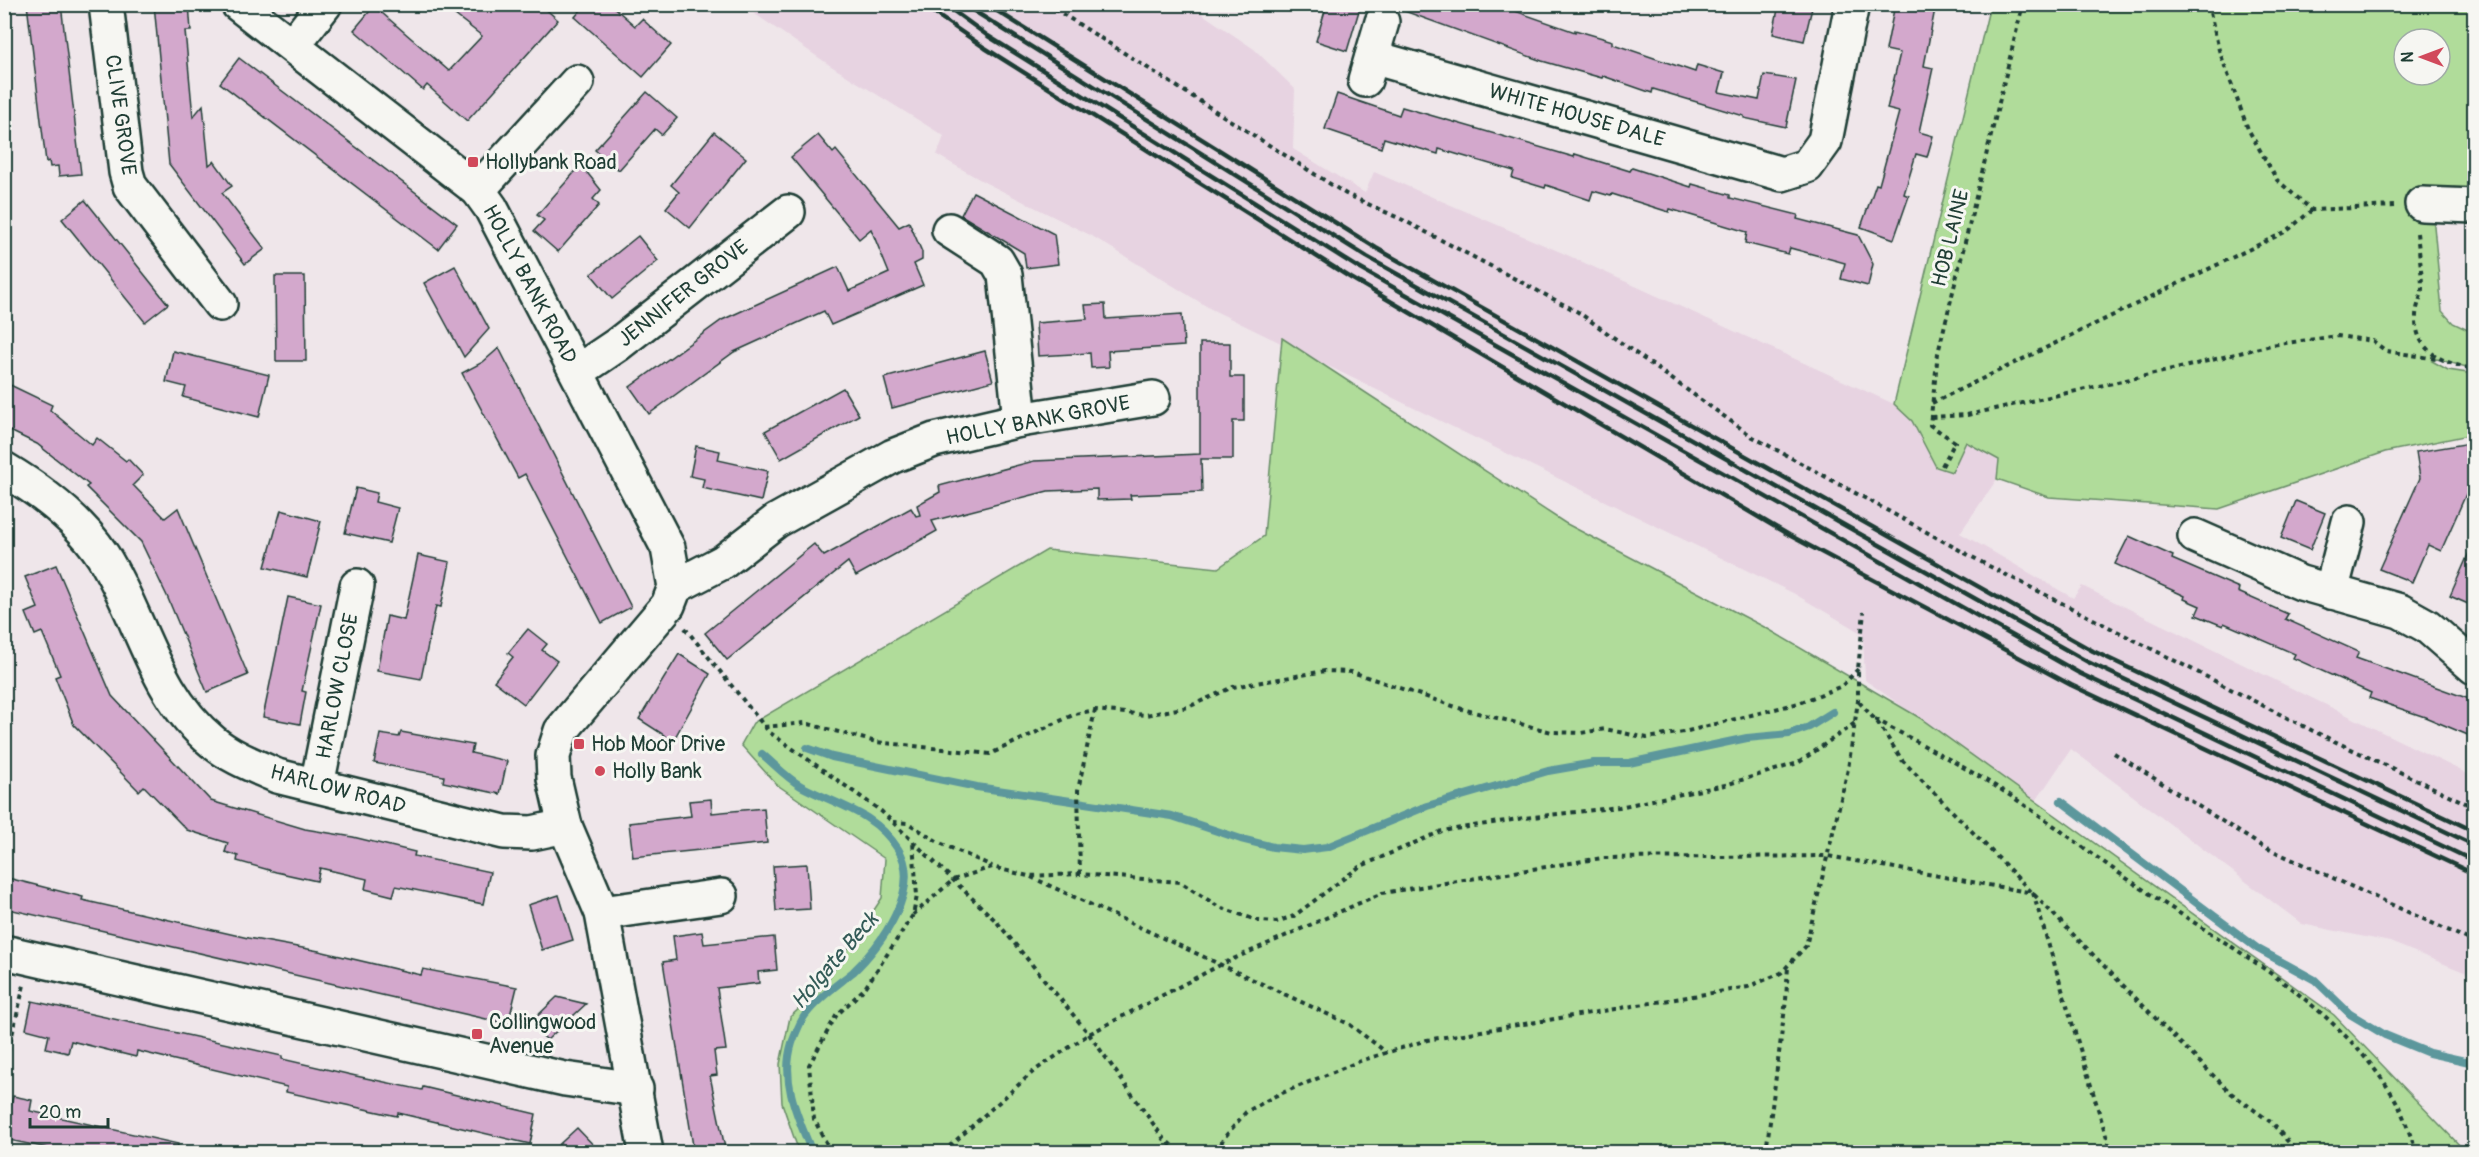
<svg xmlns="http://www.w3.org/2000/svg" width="2479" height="1157" font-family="Pangolin,sans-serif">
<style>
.built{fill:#e7d3e1}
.green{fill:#b0dc9a;stroke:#688c67;stroke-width:1.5;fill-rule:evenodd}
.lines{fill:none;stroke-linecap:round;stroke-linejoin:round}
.stream{stroke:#5c979c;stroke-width:8}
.building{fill:#d3a8cc;stroke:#1f3d34;stroke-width:1.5}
.minor-casing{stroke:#1f3d34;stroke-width:38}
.path{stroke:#1f3d34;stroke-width:4;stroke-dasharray:4.5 4.5;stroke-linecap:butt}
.minor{stroke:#f6f6f2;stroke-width:33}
.rail{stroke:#1f3d34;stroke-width:4.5}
.poi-dot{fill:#d1495b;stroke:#f6f6f2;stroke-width:2}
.labels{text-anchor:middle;stroke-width:6;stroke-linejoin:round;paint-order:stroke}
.street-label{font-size:21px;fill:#1f3d34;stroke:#f6f6f2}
.poi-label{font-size:21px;fill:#1f3d34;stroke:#f6f6f2;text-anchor:start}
.water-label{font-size:22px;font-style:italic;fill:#335b57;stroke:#f6f6f2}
</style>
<rect width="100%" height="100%" fill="#efe6ea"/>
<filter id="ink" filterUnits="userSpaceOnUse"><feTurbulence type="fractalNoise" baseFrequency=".0167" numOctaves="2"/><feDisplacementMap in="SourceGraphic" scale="12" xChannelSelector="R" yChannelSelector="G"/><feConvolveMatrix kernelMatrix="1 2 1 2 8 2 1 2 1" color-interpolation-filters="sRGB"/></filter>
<g filter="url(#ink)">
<path class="built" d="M742,5H1189L1254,49L1295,89L1293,149L1365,193L1374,172L1565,254L1894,404L1912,421L1936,467L1952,472L1966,442L1999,460L1997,479L1960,533L2073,598L2082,586L2474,777V976L2390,942L2302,924L2071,749L2036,801L1865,680L1863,634L1793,593L1211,309L1092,236L986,183L937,155L944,136L831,66Z"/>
<g class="green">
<path d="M1990,5H2474V192L2431,194L2442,311L2453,323L2474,333V369L2437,359L2432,361L2448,370L2474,374V434L2385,452L2219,509L2049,497L1997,479L1999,460L1966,442L1952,472L1936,467L1912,421L1894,404ZM2404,39H2440V75H2404Z"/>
<path d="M1282,338L1565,523L1768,629L1920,718L2334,1015L2466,1152H799L782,1103L780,1064L790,1017L822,988L882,898L885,859L776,784L741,745L753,723L1047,550L1218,568L1264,536Z"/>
</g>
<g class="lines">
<g class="stream">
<path d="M807,748L832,757L977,787L1172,816L1241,839L1273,847L1303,850L1327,847L1427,806L1548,771L1594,763H1629L1747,738L1789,734L1809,727L1833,712"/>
<path d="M762,754C774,764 787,778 801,786C836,805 874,811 898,849C923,887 881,946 853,972C837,985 818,998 806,1014C800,1021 795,1035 792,1043C780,1081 798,1118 812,1152"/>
<path d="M2061,801L2258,949L2315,980L2350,1014L2385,1035L2429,1053L2474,1063"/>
</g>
</g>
<g class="building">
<path d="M27,4H61L81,174L59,176L58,166L50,167L49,161L46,162Z"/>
<path d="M154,4H189L191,31H185L193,117L203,105L209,165L214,161L232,186L222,193L265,249L245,264L169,164Z"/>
<path d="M441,4H540L558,20L467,121L427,85L423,90L354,30L374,6L449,71L482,36Z"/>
<path d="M586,4H610L635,26L642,19L671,45L643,77L575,17Z"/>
<path d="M1327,4H1361L1347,51L1316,41Z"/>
<path d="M1396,4H1495L1575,32V30L1613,41V44L1695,72L1697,65L1724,73L1719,92L1759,100L1764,75L1796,80L1786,127L1744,118V116L1653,89L1652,93L1603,76L1602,78L1542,61L1396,8Z"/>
<path d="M1779,4H1813L1804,41L1773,34Z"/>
<path d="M1895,4L1935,9L1924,66L1933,68L1919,132L1933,136L1927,157L1916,154L1904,194L1909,196L1894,239L1861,227L1876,184L1879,185L1899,112L1887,109L1900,53L1886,50Z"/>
<path d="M239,58L457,224L438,249L220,83Z"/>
<path d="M647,92L677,118L662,135L655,129L619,170L595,150Z"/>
<path d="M1337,94L1399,115L1402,107L1574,157L1575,154L1630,171L1632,168L1691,187L1692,184L1730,195V198L1798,215L1797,219L1858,235L1873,264L1868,286L1841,279L1845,263L1790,248L1788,254L1745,243L1747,232L1670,209L1669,212L1612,194L1611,196L1593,191L1590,200L1546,185L1545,188L1512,178L1514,171L1439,149L1438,154L1384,138L1381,148L1325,129Z"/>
<path d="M714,132L746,158L690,228L666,208L679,192L671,185Z"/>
<path d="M818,135L833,153L836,150L899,227L909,222L922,252V260L914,264L923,285L831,325L824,311L734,352L649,414L630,387L722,320L838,267L849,291L889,273L871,229L859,239L791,157Z"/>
<path d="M581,165L601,190L593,199L599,205L558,252L534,231L544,220L537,215Z"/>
<path d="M973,192L1054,234L1058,264L1026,268L1024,253L961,215Z"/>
<path d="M85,200L168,304L145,322L62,219Z"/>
<path d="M638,236L658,261L612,299L591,274Z"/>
<path d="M455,266L489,329L464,357L424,283Z"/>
<path d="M275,276H305L306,361H276Z"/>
<path d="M1105,304L1106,319L1182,314L1184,346L1108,351L1109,367L1091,368L1090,353L1038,356L1036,323L1087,319L1085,305Z"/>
<path d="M1200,343H1230V377H1244V421H1233V459H1201L1202,492L1130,495L1131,499L1097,500V489L1048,491L932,521L937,531L856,576L848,562L727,660L705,633L814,544L824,556L911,508L916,516L920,515L917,505L940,492L939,486L1034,461L1200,454Z"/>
<path d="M499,348L631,607L602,623L525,474L518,478L462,373L483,362Z"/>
<path d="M173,351L269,375L259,417L183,397L186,387L166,382Z"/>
<path d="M985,351L993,381L892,408L884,378Z"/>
<path d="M4,382L52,405L50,410L92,445L97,438L126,461L128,459L143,475L133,485L165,518L178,508L248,675L207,692L167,596L141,542L86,487L89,485L37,444L4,428Z"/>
<path d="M843,388L859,415L781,459L765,431Z"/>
<path d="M2464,444L2473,492L2466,494L2441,551L2428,545L2412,582L2379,569L2420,478L2416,452Z"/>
<path d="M696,446L720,451L718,460L768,471L761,501L702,488L704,479L690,476Z"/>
<path d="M356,488L377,493L375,502L398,508L389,543L345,533Z"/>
<path d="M2296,501L2325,513L2310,550L2281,538Z"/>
<path d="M281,510L321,521L307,577L265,567Z"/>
<path d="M2129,536L2173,556L2172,559L2239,588L2238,592L2288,614L2285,619L2359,652L2356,658L2475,701V738L2425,717L2369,698L2371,693L2293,658L2295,654L2224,623L2223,626L2196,615L2200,606L2184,599L2185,596L2115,564Z"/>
<path d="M2475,539V607L2450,596Z"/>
<path d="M418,555L450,562L441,607L436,606L421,679L377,671L387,616L404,620Z"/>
<path d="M56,565L112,696L211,801L305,829L353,837L415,852L414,856L490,872L483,904L396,886L393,896L365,889L367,879L320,868L317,881L276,872L237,861L238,856L225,852L228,843L187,830L144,786L139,791L74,725L55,677L60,675L42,632L35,635L26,613L38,608L25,577Z"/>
<path d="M288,597L321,604L302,691L306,692L300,724L263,717Z"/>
<path d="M528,629L547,644L542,650L557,661L524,704L494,681L513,657L508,653Z"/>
<path d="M679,654L710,674L673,741L639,719Z"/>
<path d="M401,732L473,745L471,753L507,761L500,794L443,782L444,776L374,763L380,734L399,737Z"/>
<path d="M711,799L712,813L764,808L767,843L633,857L629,823L691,816L689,801Z"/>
<path d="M807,864L810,909L776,911L773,866Z"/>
<path d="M4,877L83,897L82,900L248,938L319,951L421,975L423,969L517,987L508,1024L4,908Z"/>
<path d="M559,895L573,940L542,950L528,905Z"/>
<path d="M702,932L704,944L774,937L777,970L758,972L759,983L717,988L726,1050L714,1051L717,1075L710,1076L725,1148L694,1152L663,962L676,960L673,936Z"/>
<path d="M557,997L586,1004L547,1040L530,1023Z"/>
<path d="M32,1001L282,1056V1059L356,1076L422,1090L423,1087L536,1114L530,1144L398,1113L397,1116L286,1092L287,1087L137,1051L136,1057L71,1041L68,1053L46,1048L49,1035L26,1029Z"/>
<path d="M13,1096L32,1100L30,1111L178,1144L177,1152H67L4,1139Z"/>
<path d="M577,1128L600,1152H551Z"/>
</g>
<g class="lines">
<g class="minor-casing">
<g id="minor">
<path d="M106,4L126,172L130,186L220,304"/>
<path d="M238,4L478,190L491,208L668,548L675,587L668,605L561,731L553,756L554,778L565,826L602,913L646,1152"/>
<path d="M293,45L325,4"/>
<path d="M1372,57L1782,174L1807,166L1825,141L1852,4"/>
<path d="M1365,80L1382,22"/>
<path d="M478,190L577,82"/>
<path d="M2422,204L2474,206"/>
<path d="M949,230L997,261L1005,275L1020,420"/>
<path d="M577,372L617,345L788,212"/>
<path d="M4,469C41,491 79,519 103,556C142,618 153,693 213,742C231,757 255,766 277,776L504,832L532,833L565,826"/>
<path d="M2195,536L2301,583L2400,611L2427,626L2474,667"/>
<path d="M675,587L723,562L776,521L893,456L934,440L1020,420L1153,398"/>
<path d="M2331,592L2349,522"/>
<path d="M317,785L357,586"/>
<path d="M602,913L721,896"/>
<path d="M4,952L565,1079L636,1089"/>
</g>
</g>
<g class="path">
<path d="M1047,4L1346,194L1403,220L1578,312L1753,437L1985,564L2313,731L2474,807"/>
<path d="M2208,4L2219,50L2248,129L2277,180L2312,210L2394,206"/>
<path d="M2417,233C2419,252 2422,271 2422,289C2421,299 2416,307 2416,316C2414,352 2445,364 2474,369"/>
<path d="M1932,403L2287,231L2312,210"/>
<path d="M1931,417L1967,415L2172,370L2271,345L2338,336L2373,341L2386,351L2437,359"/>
<path d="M1942,466L1955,442L1930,425L1938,353L2023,4"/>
<path d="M685,628L769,732L881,811L996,921L1089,1034L1164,1139L1180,1152"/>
<path d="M1859,702L1878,723L1902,760L2164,1027L2231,1093L2272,1123L2297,1152"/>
<path d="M1875,719C1924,746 1974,771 2020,802C2059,828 2096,858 2135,884C2226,946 2331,998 2392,1094C2403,1111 2409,1134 2417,1152"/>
<path d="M764,727L805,723L876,742L990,754L1075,714L1095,710L1146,715L1188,707L1233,687L1325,671L1352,672L1462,709L1552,732L1581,733L1605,729L1647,738L1684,732L1799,703L1842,686L1858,669"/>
<path d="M2114,753L2260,845L2474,942"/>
<path d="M893,822L908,823L940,843L992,866"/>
<path d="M1080,874L1078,790L1095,710"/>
<path d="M1031,877L1349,1024L1386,1052"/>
<path d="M913,915L953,880L992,867L1028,876L1080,874L1180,882L1219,907L1259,921L1276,922L1294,916L1359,867L1442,831L1524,818L1619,807L1725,785L1798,763L1855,723"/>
<path d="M4,1069L24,985"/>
<path d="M831,1152L814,1119L809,1065L836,1016L865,988L913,915L917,896L913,842"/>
<path d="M943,1152L1034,1071L1089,1034L1222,964L1382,893L1602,858L1828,856L2033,893L2111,1152"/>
<path d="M1218,1152L1223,1139L1246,1112L1275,1096L1360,1061L1427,1040L1748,987L1781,973L1806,946L1848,769L1858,701V669L1864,612"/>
<path d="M1766,1152L1786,1000L1788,966"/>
</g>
<use href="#minor" class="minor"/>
<g class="rail">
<path d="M921,4L985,48L1351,278L1789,535L2071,685L2474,874"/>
<path d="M944,4L988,36L1359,268L2079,673L2474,861"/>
<path d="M963,4L1367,257L2088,662L2474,845"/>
<path d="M986,4L1376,248L2093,651L2474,831"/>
</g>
</g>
</g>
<g class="poi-dot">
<rect x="467" y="156" width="12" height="12" rx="3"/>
<rect x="573" y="738" width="12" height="12" rx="3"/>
<circle cx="600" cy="771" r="6"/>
<rect x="471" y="1028" width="12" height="12" rx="3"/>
</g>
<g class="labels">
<g class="street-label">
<text transform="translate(121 115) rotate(82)" y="7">CLIVE GROVE</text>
<text transform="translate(1577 115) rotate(16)" y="7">WHITE HOUSE DALE</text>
<text transform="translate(1950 238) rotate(-76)" y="7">HOB LAINE</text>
<text transform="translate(530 284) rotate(62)" y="7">HOLLY BANK ROAD</text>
<text transform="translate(683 293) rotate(-38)" y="7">JENNIFER GROVE</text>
<text transform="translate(1038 420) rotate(-11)" y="7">HOLLY BANK GROVE</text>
<text transform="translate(337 686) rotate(-79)" y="7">HARLOW CLOSE</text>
<text transform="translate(338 789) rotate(15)" y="7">HARLOW ROAD</text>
</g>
<g class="poi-label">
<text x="485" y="169">Hollybank Road</text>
<text x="591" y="751">Hob Moor Drive</text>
<text x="612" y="778">Holly Bank</text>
<text x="489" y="1029">Collingwood<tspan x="489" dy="24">Avenue</tspan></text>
</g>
<g class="water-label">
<text transform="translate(834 960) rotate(-49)" y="8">Holgate Beck</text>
</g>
</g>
<rect width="2479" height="1157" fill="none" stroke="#f6f6f2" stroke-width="24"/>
<rect x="12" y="12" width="2455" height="1133" fill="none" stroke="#1f3d34" stroke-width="2" filter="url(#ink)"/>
<g transform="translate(2422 57) rotate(270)"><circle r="28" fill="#f6f6f2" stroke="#a0aca6" stroke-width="1.5"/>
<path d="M0-4.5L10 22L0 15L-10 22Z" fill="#d1495b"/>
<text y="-9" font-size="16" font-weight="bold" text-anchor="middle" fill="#1f3d34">N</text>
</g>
<path d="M30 1118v9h78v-9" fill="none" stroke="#1f3d34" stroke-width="3"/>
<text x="39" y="1118" font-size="18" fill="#1f3d34" stroke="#f6f6f2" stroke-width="4.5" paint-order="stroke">20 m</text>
</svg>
